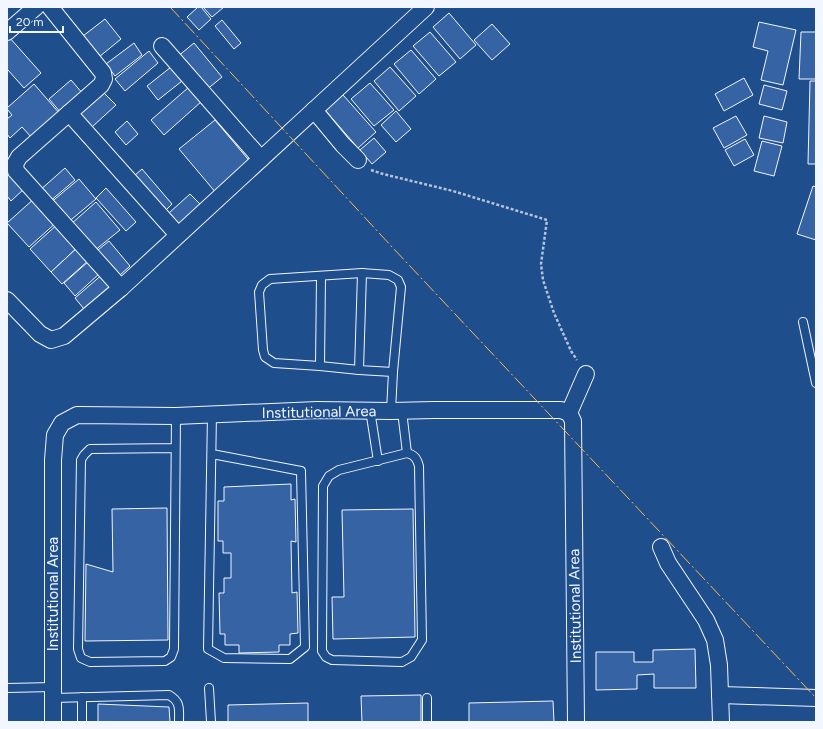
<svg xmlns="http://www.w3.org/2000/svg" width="823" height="729" font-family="Figtree,sans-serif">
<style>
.building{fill:#3563a3;stroke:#f2f6ff}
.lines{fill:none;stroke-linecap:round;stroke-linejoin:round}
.lane-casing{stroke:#f2f6ff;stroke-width:10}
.street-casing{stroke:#f2f6ff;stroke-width:18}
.path{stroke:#b3c4dc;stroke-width:2.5;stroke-dasharray:3 2;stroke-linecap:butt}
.lane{stroke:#1f4e8c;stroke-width:8}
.street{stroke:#1f4e8c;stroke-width:16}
.power{stroke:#ffb74d;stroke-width:1;stroke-dasharray:14 3 2 3;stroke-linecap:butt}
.labels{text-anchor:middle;stroke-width:3;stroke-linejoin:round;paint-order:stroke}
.street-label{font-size:15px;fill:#f2f6ff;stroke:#1f4e8c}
</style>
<rect width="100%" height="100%" fill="#1f4e8c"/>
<g class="building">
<path d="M198,7H201L211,19L199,30L187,17Z"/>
<path d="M203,7H224L212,17Z"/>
<path d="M449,13L476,45L460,59L433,27Z"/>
<path d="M105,19L121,39L99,57L83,36Z"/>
<path d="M222,20L241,43L234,49L215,26Z"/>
<path d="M759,22L796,30L783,85L761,80L768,51L753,47Z"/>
<path d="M492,24L510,44L492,60L474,40Z"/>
<path d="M430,32L456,62L439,76L413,46Z"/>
<path d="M801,32H816V79H799Z"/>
<path d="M9,37L41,73L24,88L7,69V39Z"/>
<path d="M134,43L142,55L115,76L106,64Z"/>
<path d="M194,43L222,77L205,91L177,57Z"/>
<path d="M411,50L436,79L419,94L394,64Z"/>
<path d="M149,51L158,63L125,91L115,79Z"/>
<path d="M171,67L182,81L158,100L147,86Z"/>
<path d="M390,67L416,96L399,111L374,81Z"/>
<path d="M744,78L753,95L724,111L715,94Z"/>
<path d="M71,80L84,95L62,114L49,99Z"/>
<path d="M810,81H816V164H808Z"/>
<path d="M370,83L394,110L374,126L351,99Z"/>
<path d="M34,84L60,114L32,138L22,127L10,138L7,134V119L12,115L7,109V108Z"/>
<path d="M764,85L787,91L782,110L759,104Z"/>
<path d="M189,87L202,101L164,135L151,120Z"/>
<path d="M102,91L116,105L92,127L79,112Z"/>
<path d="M343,95L376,132L358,148L325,110Z"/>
<path d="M396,111L411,129L396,142L381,125Z"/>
<path d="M736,116L747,135L724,148L713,128Z"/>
<path d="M764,116L787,122L783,143L759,138Z"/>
<path d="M215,120L252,164L217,194L179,149Z"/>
<path d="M127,121L138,134L126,145L115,132Z"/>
<path d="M374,138L386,152L372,164L360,150Z"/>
<path d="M745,139L754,155L734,166L725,150Z"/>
<path d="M762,141L782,146L774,176L754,171Z"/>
<path d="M7,168L25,188L11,201L7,196Z"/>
<path d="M65,168L75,180L49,202L39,191Z"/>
<path d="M142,169L172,204L164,212L134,176Z"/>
<path d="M79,179L96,199L66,224L49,204Z"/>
<path d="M813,186L816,187V240L797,234Z"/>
<path d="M106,188L136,222L126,231L96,198Z"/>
<path d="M190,194L201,205L179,225L169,213Z"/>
<path d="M36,197L58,221L29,247L7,223Z"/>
<path d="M96,202L120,230L94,251L71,224Z"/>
<path d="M59,223L80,245L51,272L30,249Z"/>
<path d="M109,241L130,266L120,275L98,250Z"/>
<path d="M78,247L89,260L62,284L51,272Z"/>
<path d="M89,261L100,273L75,296L64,283Z"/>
<path d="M104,273L113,285L84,309L75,298Z"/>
<path d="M291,484V500L295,499L296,542L291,541L292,593L297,592L298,633L290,634V645H279V652L239,653V645H225V634H220L219,593H224V578H231V553H223V541H218V501H224V487Z"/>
<path d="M167,508L168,640L85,641L86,564L113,572L112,509Z"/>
<path d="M413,509L415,637L333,639L332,597H344L342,510Z"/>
<path d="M695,649L696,688H654V674L637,675V689L596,690V652H634V662H653V650Z"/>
<path d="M421,695V722H362L361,696Z"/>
<path d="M553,701L554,722H469V703Z"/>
<path d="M308,703V722H228V705Z"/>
<path d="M98,704L169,707L170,722H98Z"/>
</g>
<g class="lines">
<g class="lane-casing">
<g id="lane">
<path d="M362,273L359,370L393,372"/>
<path d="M321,277L320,366L359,370"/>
<path d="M803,322L816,383"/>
<path d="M320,366L274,363L265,357L263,350L259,292L262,285L270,279L362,273L389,275L398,280L401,287L393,372L391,411"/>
<path d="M370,410L378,461"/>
<path d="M402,411L407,453"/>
<path d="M175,448L90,449L84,455L81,460L78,649L81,658L90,662L165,661L171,657L174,649L176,416"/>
<path d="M407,453C415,455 417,459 419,466L422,640L411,657L402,662L332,660L326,657L322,651L323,486L329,476L339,470Z"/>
<path d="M212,454L301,471L305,647L290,659L224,658L208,649L212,414"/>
<path d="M7,688L53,687"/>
<path d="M209,688L211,722"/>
<path d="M82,697V722"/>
<path d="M53,698L169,695C181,702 179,709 179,722"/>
<path d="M427,698V722"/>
</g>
</g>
<g class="street-casing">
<g id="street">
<path d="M50,7L103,73L104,79L101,85L19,157L15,164L16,171L121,288"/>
<path d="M7,32L36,7"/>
<path d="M162,46L261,159"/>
<path d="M314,110L343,145L358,160"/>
<path d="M69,113L178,235"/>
<path d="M7,300L40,334L51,340L64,336L121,288L426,7"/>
<path d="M569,413L586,374"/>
<path d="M661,547L668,563L706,620L715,640L719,665L721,722"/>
<path d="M720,695L816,698"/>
<path d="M53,722V460L55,435L62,423L77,415L176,416L317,410L391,411L434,410H561L569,413L573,421L576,722"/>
</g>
</g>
<path class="path" d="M371,170L383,174L453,191L547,220L541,264L543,280L554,313L571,351L577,360"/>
<use href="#lane" class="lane"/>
<use href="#street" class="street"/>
<path class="power" d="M170,7L393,248L816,698"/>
</g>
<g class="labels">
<g class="street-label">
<text transform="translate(319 412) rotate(-1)" y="5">Institutional Area</text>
<text transform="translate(53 594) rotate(-90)" y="5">Institutional Area</text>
<text transform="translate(575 606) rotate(-91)" y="5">Institutional Area</text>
</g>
</g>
<rect width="823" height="729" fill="none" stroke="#f2f6ff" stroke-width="16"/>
<path d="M10 26v6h53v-6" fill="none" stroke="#f2f6ff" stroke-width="2"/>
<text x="16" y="26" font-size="12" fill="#f2f6ff" stroke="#1f4e8c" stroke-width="3" paint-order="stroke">20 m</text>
</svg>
